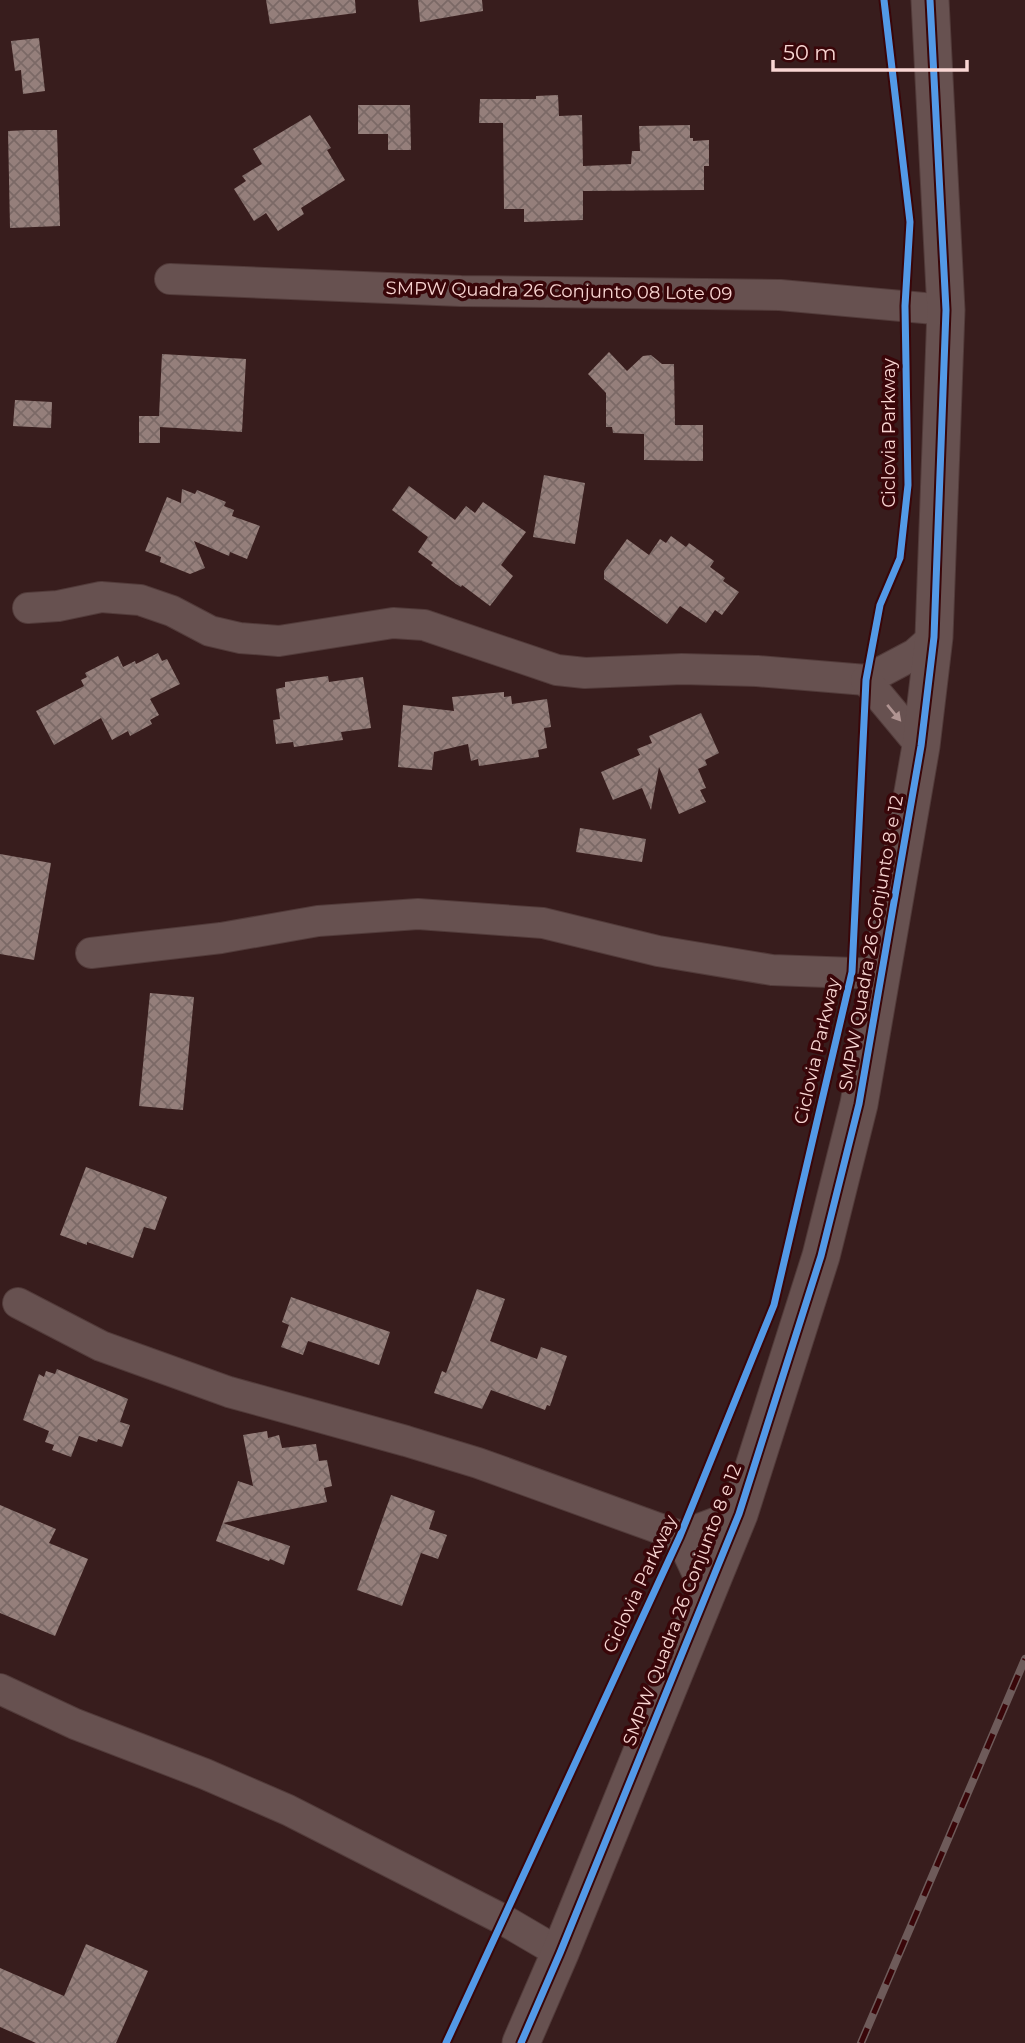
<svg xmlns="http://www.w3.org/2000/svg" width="1025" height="2043" font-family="Montserrat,sans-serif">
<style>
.building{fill:url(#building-cross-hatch)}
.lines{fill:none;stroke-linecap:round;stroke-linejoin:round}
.minor-casing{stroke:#523b3a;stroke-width:32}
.tertiary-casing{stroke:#523b3a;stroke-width:39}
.minor{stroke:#675150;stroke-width:30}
.tertiary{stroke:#675150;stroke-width:37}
.rail-casing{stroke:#6e5b5a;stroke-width:8}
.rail{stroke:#390609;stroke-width:5;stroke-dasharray:16;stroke-linecap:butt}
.cycleway-casing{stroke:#390609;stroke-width:11}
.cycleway{stroke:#5399e6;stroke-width:7}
.oneway{fill:#b09492}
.labels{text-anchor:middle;stroke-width:7;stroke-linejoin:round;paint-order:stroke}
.street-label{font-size:18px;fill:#f9d6d3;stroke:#390609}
</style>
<defs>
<pattern id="building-cross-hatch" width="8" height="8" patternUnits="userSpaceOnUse" patternTransform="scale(1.75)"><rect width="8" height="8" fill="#957f7b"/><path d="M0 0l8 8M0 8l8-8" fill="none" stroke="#7b6966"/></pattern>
</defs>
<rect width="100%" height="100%" fill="#381d1d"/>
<g class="building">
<path d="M266,0H355L356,13L270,24Z"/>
<path d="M418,0H482L483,11L420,22Z"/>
<path d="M39,38L45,91L23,94L21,70L15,71L11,41Z"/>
<path d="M558,95L559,116L582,115L583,166L631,164L632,151H640L639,126L690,125V138H693V141L709,140V166H704V190L583,191V220L524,222V209H504L503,123H479L480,99H536V96Z"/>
<path d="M358,105H410L411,150H388V134H358Z"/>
<path d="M310,115L331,148L327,150L345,180L301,208L304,214L278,231L266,213L254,221L234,189L246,181L242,176L262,164L253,149Z"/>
<path d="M29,130H57L60,226L10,228L8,131Z"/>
<path d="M609,352L627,371L643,356L651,355L662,364H674L675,425H703V461L644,460V434L613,433L612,427H606V393L588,374Z"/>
<path d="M162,354L246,359L242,432L160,427V443H139V416H159Z"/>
<path d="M15,400L52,402L51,428L13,426Z"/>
<path d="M544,475L585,483L575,544L533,537Z"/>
<path d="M409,486L455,520L466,506L475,513L483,502L526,532L501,565L513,576L490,606L462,585L461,587L456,584L431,565L433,563L418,552L428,537L392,510Z"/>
<path d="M182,489L195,494L197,490L226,502L224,506L234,510L232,516L260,526L247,559L230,552L229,556L194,541L205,568L190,574L160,562L161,557L145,551L167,497L181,503Z"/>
<path d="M671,536L686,547L689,543L714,561L710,567L725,578L723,581L739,592L722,615L715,610L706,623L680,606L667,624L604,579V571L627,539L649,555L660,539L666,543Z"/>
<path d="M158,653L162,661L167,659L180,684L150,699L159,715L150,720L152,724L130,736L128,731L112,740L101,718L54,745L36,711L84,686L81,680L87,677L85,673L118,656L123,667L135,661L136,664Z"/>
<path d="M328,676L329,682L363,677L371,728L341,732L343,740L294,747L293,742L276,744L273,720L280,719L276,689L285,687V682Z"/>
<path d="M504,692V697L511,696L512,704L547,699L551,727L544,728L547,748L538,750L539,757L479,766L478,759L471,761L468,744L434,752L432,770L398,767L403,705L454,711L452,697Z"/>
<path d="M701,713L719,753L705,760L707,765L698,769L706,788L700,790L706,802L679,814L659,767L651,810L642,788L613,800L601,772L640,755L637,749L652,743L649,736Z"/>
<path d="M580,828L646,839L642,862L576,852Z"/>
<path d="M0,854L51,863L34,960L0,954Z"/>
<path d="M150,993L194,997L183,1110L139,1106Z"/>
<path d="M86,1167L167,1197L155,1230L144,1227L133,1258L87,1242V1245L60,1235Z"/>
<path d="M477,1289L505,1299L490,1341L537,1359L541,1347L567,1356L550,1406L547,1405L545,1410L491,1390L482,1409L434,1393L442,1371L446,1373Z"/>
<path d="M291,1297L390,1332L379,1365L308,1341L303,1355L281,1347L289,1325L282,1322Z"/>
<path d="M57,1369L128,1399L120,1422L130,1425L122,1447L98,1439L97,1442L79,1436L71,1457L52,1450L54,1445L45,1442L49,1431L23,1420L39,1374L44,1377L46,1371L55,1374Z"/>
<path d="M267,1431L268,1438L279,1435L282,1448L316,1444L319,1461L327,1460L332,1486L324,1488L327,1502L223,1523L290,1546L284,1565L270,1559L269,1561L216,1541L238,1481L253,1486L243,1435Z"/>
<path d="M391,1495L435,1511L429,1529L447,1535L438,1559L421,1553L402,1606L357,1590Z"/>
<path d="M0,1505L56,1529L49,1543L88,1559L55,1636L0,1613Z"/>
<path d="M86,1944L148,1971L116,2043H36L0,2027V1968L64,1996Z"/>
</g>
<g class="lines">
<g class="minor-casing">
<g id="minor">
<path d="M170,279L461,291L780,295L946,310"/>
<path d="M28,608L58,606L101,597L140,600L172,611L210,631L240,638L279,641L393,623L424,625L557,670L585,673L682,669L757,671L866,680L915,654L934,637"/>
<path d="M866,680L921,746"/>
<path d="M91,953L221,938L318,921L418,914L543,923L658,951L772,970L881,974"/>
<path d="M18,1303L101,1346L229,1392L406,1441L478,1463L680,1536L739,1514"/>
<path d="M680,1536L706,1592"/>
<path d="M0,1689L75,1724L205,1774L288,1810L502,1919L560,1953"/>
</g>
</g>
<g class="tertiary-casing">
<path id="tertiary" d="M521,2043L560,1953L739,1514L821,1256L859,1104L921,746L934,637L946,310L930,0"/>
</g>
<use href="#minor" class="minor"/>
<use href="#tertiary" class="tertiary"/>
<g class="rail-casing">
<path id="rail" d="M861,2043L1025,1659"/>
</g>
<use href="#rail" class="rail"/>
<g class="cycleway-casing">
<g id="cycleway">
<path d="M446,2043L680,1536L774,1305L852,972L866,680L880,605L900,558L908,485L905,306L910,222L884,0"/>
<path d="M521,2043L560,1953L739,1514L821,1256L859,1104L921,746L934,637L946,310L930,0"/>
</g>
</g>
<use href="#cycleway" class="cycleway"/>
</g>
<defs><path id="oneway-solid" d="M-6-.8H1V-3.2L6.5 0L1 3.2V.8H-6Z" transform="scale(1.75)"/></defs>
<use class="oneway" href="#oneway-solid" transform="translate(894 713) rotate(50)"/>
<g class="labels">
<g class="street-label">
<text transform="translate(559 291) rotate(1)" y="6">SMPW Quadra 26 Conjunto 08 Lote 09</text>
<text transform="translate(889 433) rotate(-90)" y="6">Ciclovia Parkway</text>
<text transform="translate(871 943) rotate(-80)" y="6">SMPW Quadra 26 Conjunto 8 e 12</text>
<text transform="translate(817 1051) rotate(-77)" y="6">Ciclovia Parkway</text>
<text transform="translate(640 1584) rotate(-65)" y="6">Ciclovia Parkway</text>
<text transform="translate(682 1605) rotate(-69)" y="6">SMPW Quadra 26 Conjunto 8 e 12</text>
</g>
</g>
<path d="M773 60v10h194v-10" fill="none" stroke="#f9d6d3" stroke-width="3.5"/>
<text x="783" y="60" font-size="21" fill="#f9d6d3" stroke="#390609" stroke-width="5" paint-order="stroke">50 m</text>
</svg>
